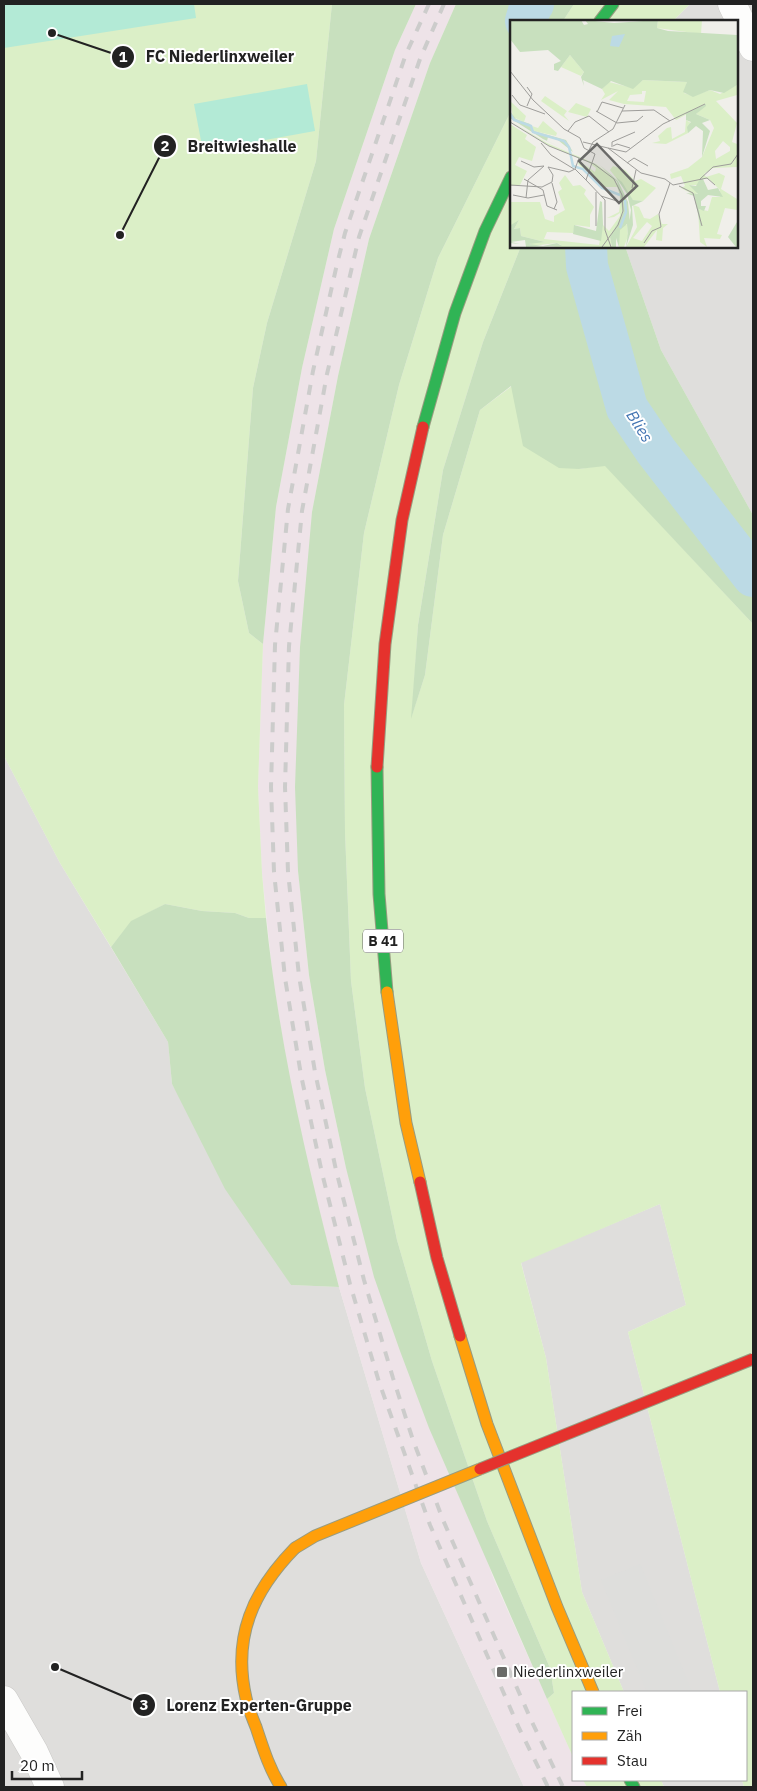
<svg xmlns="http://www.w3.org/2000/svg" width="757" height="1791" font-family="'IBM Plex Sans',sans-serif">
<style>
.residential{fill:#dfdedc}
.industrial{fill:#eee3e8}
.religious{fill:#dededc}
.grass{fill:#dbefc7}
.forest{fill:#c8e0be}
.pitch{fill:#b3ead6}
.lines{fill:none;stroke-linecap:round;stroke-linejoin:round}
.river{stroke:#bcdae5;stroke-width:42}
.street-casing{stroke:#c9c8c6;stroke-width:29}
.fast-casing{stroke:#989c80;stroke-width:13}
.slow-casing{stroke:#989c80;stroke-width:13}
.jam-casing{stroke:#989c80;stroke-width:13}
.street{stroke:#fdfdfc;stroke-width:28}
.fast{stroke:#30b455;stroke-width:11}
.slow{stroke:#ff9f0a;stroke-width:11}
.jam{stroke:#e5322d;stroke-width:11}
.rail{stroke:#cccccb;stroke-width:4;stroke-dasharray:10 10;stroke-linecap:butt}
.slow-bridge-casing{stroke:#989c80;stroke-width:13;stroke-linecap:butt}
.jam-bridge-casing{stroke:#989c80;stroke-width:13;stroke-linecap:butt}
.slow-bridge{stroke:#ff9f0a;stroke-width:11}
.jam-bridge{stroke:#e5322d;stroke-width:11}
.poi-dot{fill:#6a6a68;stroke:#fff;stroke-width:2}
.labels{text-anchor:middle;stroke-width:4;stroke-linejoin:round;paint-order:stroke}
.shield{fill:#fff;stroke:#646464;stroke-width:1}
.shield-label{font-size:14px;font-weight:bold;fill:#222}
.poi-label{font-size:15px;fill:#222;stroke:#fff;text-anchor:start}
.water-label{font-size:16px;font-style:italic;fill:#4274b2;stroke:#fff}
.inset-river{fill:none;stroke:#bcdae5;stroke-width:2.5}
.inset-road{fill:none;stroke:#9e9d9a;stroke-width:1}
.view{fill:#6a6a68;fill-opacity:0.15;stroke:#6a6a68;stroke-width:2.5}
.inset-edge{fill:none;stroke:#222;stroke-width:2.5}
.leader{fill:none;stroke:#222;stroke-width:2}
.callout-dot{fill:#222;stroke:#fff;stroke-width:2}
.mark-label{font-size:15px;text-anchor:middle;font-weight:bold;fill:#fff}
.callout-label{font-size:16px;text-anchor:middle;font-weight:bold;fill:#222;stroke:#fff;stroke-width:4;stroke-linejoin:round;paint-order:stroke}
</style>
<rect width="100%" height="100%" fill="#f0efea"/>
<g class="residential">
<path d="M690,4H753V515L661,350L625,246H736V21H673Z"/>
<path d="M4,756L60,863L168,1042L172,1084L291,1285L339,1287L421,1563L524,1787H4Z"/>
<path d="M660,1204L686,1305L628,1332L720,1692H624L582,1592L546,1358L521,1262Z"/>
<path d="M661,1780H742L744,1787H664Z"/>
</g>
<path class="industrial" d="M416,4H456L430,63L369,239L338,376L312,512L298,871L309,975L325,1070L346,1168L494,1580L573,1757V1780H583L587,1787H524L421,1563L339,1287L310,1176L289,1077L273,980L262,873L258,787L263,644L276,507L302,368L334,229L395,50Z"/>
<path class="religious" d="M640,1564L692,1692H647L601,1580Z"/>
<g class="grass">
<path d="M4,4H332L316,161L267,323L253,388L238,581L249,633L263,644L258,787L262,873L266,918H249L235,913L202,911L165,904L131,922L111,947L60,863L4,756Z"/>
<path d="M574,4H690L673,21H563Z"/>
<path d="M511,111V246H521L483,342L443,470L418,625L412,715L425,675L443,535L480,410L512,386L579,469L605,465L753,624V1787H744L742,1780H746V1692H720L628,1332L686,1305L660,1204L521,1263L546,1358L582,1592L624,1692H573V1757L547,1699L554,1693L550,1668L487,1521L432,1361L397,1240L365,1088L351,981L345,832L344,705L364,533L399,385L438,258Z"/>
<path d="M583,1780H661L664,1787H587Z"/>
</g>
<g class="forest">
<path d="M332,4H416L395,50L334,229L302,368L276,507L263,644L249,633L238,581L253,388L267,323L316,161Z"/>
<path d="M456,4H574L563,21H511V111L438,258L399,385L364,533L344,705L345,832L351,981L365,1088L397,1240L432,1361L487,1521L550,1668L554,1693L547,1699L429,1428L400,1351L374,1277L346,1168L325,1070L309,975L298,871L295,787L300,647L312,512L338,376L369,239L430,63Z"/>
<path d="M521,246H625L661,350L753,515V624L605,466L579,469L559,468L523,446L511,386L480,410L443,535L425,675L411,719L418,625L443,470L483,342Z"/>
<path d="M165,904L202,911L235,913L249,918H266C279,1045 307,1163 339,1287L291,1285L225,1189L172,1084L168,1042L111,947L131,921Z"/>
</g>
<g class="pitch">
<path d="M4,4H194L196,18L4,48Z"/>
<path d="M307,84L315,131L203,151L194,104Z"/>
</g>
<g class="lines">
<g class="river">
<path d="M526,21L530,8L533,4"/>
<path d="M586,246L587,266L627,408L656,451L753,576"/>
</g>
<g class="street-casing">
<g id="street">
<path d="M732,4L753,47"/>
<path d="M4,1700L34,1752L50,1787"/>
</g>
</g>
<g class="fast-casing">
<g id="fast">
<path d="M600,21L613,4"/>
<path d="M423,427L455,313L485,231L511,177"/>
<path d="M377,767L379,894L387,992"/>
<path d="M630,1780L634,1787"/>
</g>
</g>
<g class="slow-casing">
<g id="slow">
<path d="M387,992L406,1123L420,1182"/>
<path d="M460,1336L487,1424L557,1607L593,1692"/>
<path d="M281,1787C269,1768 263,1748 256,1727C252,1717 248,1708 246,1698C232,1637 253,1591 295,1548"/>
</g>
</g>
<g class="jam-casing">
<g id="jam">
<path d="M377,767L385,644L402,520L423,427"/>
<path d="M420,1182L437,1258L460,1336"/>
</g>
</g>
<use href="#street" class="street"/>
<use href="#fast" class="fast"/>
<use href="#slow" class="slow"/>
<use href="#jam" class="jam"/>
<g class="rail">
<path d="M429,4L406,54L345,233L337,264L313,371L288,509L275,645L271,787L274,872L285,978L301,1075L322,1173L350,1284L379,1382L430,1525L519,1728L548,1787"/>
<path d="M444,4L420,59L359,237L327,374L302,511L289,646L285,787L288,872L299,976L315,1072L336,1170L364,1280L393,1378L413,1440L443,1520L532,1722L563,1787"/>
</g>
<g class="slow-bridge-casing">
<path id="slow-bridge" d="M295,1548L315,1536L480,1469"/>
</g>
<g class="jam-bridge-casing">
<path id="jam-bridge" d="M480,1469L753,1359"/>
</g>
<use href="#slow-bridge" class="slow-bridge"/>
<use href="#jam-bridge" class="jam-bridge"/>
</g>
<rect class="poi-dot" x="496" y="1666" width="12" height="12" rx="2.5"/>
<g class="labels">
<rect class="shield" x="363" y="929.5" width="40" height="23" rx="4"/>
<g class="shield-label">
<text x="383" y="946">B 41</text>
</g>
<g class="poi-label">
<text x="513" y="1677">Niederlinxweiler</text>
</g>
<g class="water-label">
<text transform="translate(640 426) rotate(58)" y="6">Blies</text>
</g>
</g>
<g transform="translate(510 20)">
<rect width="228" height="228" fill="#f0efea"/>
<path d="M148,0H192L191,14L147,8ZM60,35L74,52L71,56L51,47ZM133,60L177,62L174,73L183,76L200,70L210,74L227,65V75L206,81L227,103L222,122L227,124V147L203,148L194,154L196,157L209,153L215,156L211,169L227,179V190L215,188L207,214L212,215L210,219L194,218L197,227L190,222L188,189L198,191L202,177H210V170L199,159H190L189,165H180L188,173L184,175L171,168L175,166L171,156L161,159L160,154L178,148L192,137L204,108L200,100L186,94L196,84L166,100L156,87L114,84L99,80L108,71L91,80L95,74L92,69L99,62L123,68ZM132,71H136L134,82L117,81L120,75L132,74ZM213,121L220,127V131L206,139L205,131ZM35,76L57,91L54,95L59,101L31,81ZM0,81L16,96L14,102L3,97ZM66,83L81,89L77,97L58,92ZM176,100L181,103L178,113L156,124L142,123L150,121L148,116L157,108L161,107L162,119L175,112ZM0,101L37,123L86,144L103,157L111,170L114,189L111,201L100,217L102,227H41L51,225L47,223L22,226L20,222H35L11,216L10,208L4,209L9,200L0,208V182H30L35,199L44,202V196L55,190L48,172L52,169L49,163L55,155L63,166L70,165L76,170L74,174L84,187L80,195V207L65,205L63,213L37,212L34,219L89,225L93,205L99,211L110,196V193L104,197L97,198L109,192L111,177L107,167H92L68,144L69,141L85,152L86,148L78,142L39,126ZM33,101L47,113L46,116L24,111L22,106L28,108ZM0,104L17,115L15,119L26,127L22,141L9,137L5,145L17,151L10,165L0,166ZM103,146L115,150L125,161L131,159L146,168L133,181L123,180L100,150ZM123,185L129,187L134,198L140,199L148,194L152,204H158L153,208L152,221L146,220L147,210L134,227H116L127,207ZM137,202L142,206L132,221L123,218ZM113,204L117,205L118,216L114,227H109L108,214Z" fill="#dbefc7" fill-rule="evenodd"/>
<path d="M0,0H71L74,5L78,4L75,0L104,3L148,0L147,8L158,11L227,15V65L214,73L200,70L183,77L173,72L177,62L133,60L123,69L101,61L92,69L73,60L74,66L71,57L74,52L60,35L48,51L44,50V44L51,41L38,30L10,32L0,19ZM196,84V86L186,94L200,100L192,103L200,111L192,137L193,111L186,106L178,113L177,107L181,102L176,100V93ZM0,91L6,99L20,104L24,111L56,120L63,132L44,117H38L37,121L50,127L33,119L0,98ZM90,145L108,161L118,182L120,204L118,216L117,204L110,210L109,227L106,218V227H102L100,217L113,193L107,162ZM106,157L112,162L123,180L133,181L122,186L123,205L116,227L121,190L117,174ZM190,159H193L198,170L208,168L213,177L198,175L191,181V186H196L194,191L189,189L191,203V208L184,176L176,173L188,174L179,165L186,166ZM90,181L92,182L93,205L91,221L63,214L64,205L86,211ZM9,200L4,209L10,208L11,216L35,222L19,224L33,226L47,223L52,226L16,227L15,220L1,222L10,224L0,223L1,205ZM227,202L228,227H226L218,217Z" fill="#c8e0be"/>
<path d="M115,14L109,27L100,26L102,16Z" fill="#bcdae5"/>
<path class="inset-river" d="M0,94L4,100L21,106L23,112L54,121L59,127L63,146L73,149L92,168L110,175M110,208L116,192L115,180"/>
<path class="inset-road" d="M0,51L23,80L54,109L70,118L74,128L85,134L76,160L95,180V210M17,67L22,74L17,86M2,75L10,85L35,94M86,91L107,103L127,101L133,96M112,91L144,90L160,101M87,92L92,82L113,88M0,102L39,126L84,144L104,159L112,175L113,191L108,205L92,227M58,111L65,102L79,96L99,112M73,122L98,128L131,153L155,159L163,165L197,158L205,165M31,123L41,135L64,149M103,126L107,124L120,128M102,127V122L125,112M98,128L116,132L153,104L195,84M79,130L83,122L103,109L115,85M69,138L65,149L76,160M11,141L24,147L34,146M117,143L124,138L138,146M14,159L33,170L37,186L47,190M190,159L203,147L221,144L228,134M42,163L47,182L44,189M0,165L32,167L42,162L43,155L38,147L59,152L65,149M169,166L183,173L192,206M122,168L126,150M86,172V206M3,175L18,178L34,175M91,176L110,182M16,178L18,160L34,146M95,210L101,227M134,223L142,211L151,207L149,194L160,163"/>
<path class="view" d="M87,124L127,166L109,183L69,141Z"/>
<rect width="228" height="228" class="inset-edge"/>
</g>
<path class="leader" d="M52 33L123 57M120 235L165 146M55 1667L144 1705"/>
<g class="callout-dot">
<circle cx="52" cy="33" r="5"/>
<circle cx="120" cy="235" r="5"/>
<circle cx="55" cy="1667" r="5"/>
<circle cx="123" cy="57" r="12"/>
<circle cx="165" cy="146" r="12"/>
<circle cx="144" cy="1705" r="12"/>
</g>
<g class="mark-label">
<text x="123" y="62">1</text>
<text x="165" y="151">2</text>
<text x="144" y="1710">3</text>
</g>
<g class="callout-label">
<text x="220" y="62">FC Niederlinxweiler</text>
<text x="242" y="152">Breitwieshalle</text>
<text x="259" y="1711">Lorenz Experten-Gruppe</text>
</g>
<rect width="757" height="1791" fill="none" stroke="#222222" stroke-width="10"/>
<rect x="572" y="1691" width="175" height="90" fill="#ffffff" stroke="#a7a7a7"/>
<rect x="582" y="1707" width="25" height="8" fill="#30b455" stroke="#a7a7a7"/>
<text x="617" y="1716" font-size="15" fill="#222222">Frei</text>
<rect x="582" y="1732" width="25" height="8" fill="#ff9f0a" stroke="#a7a7a7"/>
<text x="617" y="1741" font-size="15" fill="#222222">Zäh</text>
<rect x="582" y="1757" width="25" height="8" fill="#e5322d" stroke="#a7a7a7"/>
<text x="617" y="1766" font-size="15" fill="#222222">Stau</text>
<path d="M12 1771v8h70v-8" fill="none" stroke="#222222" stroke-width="2.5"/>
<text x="20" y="1771" font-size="15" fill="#222222" stroke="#ffffff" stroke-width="4" paint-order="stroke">20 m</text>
</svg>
